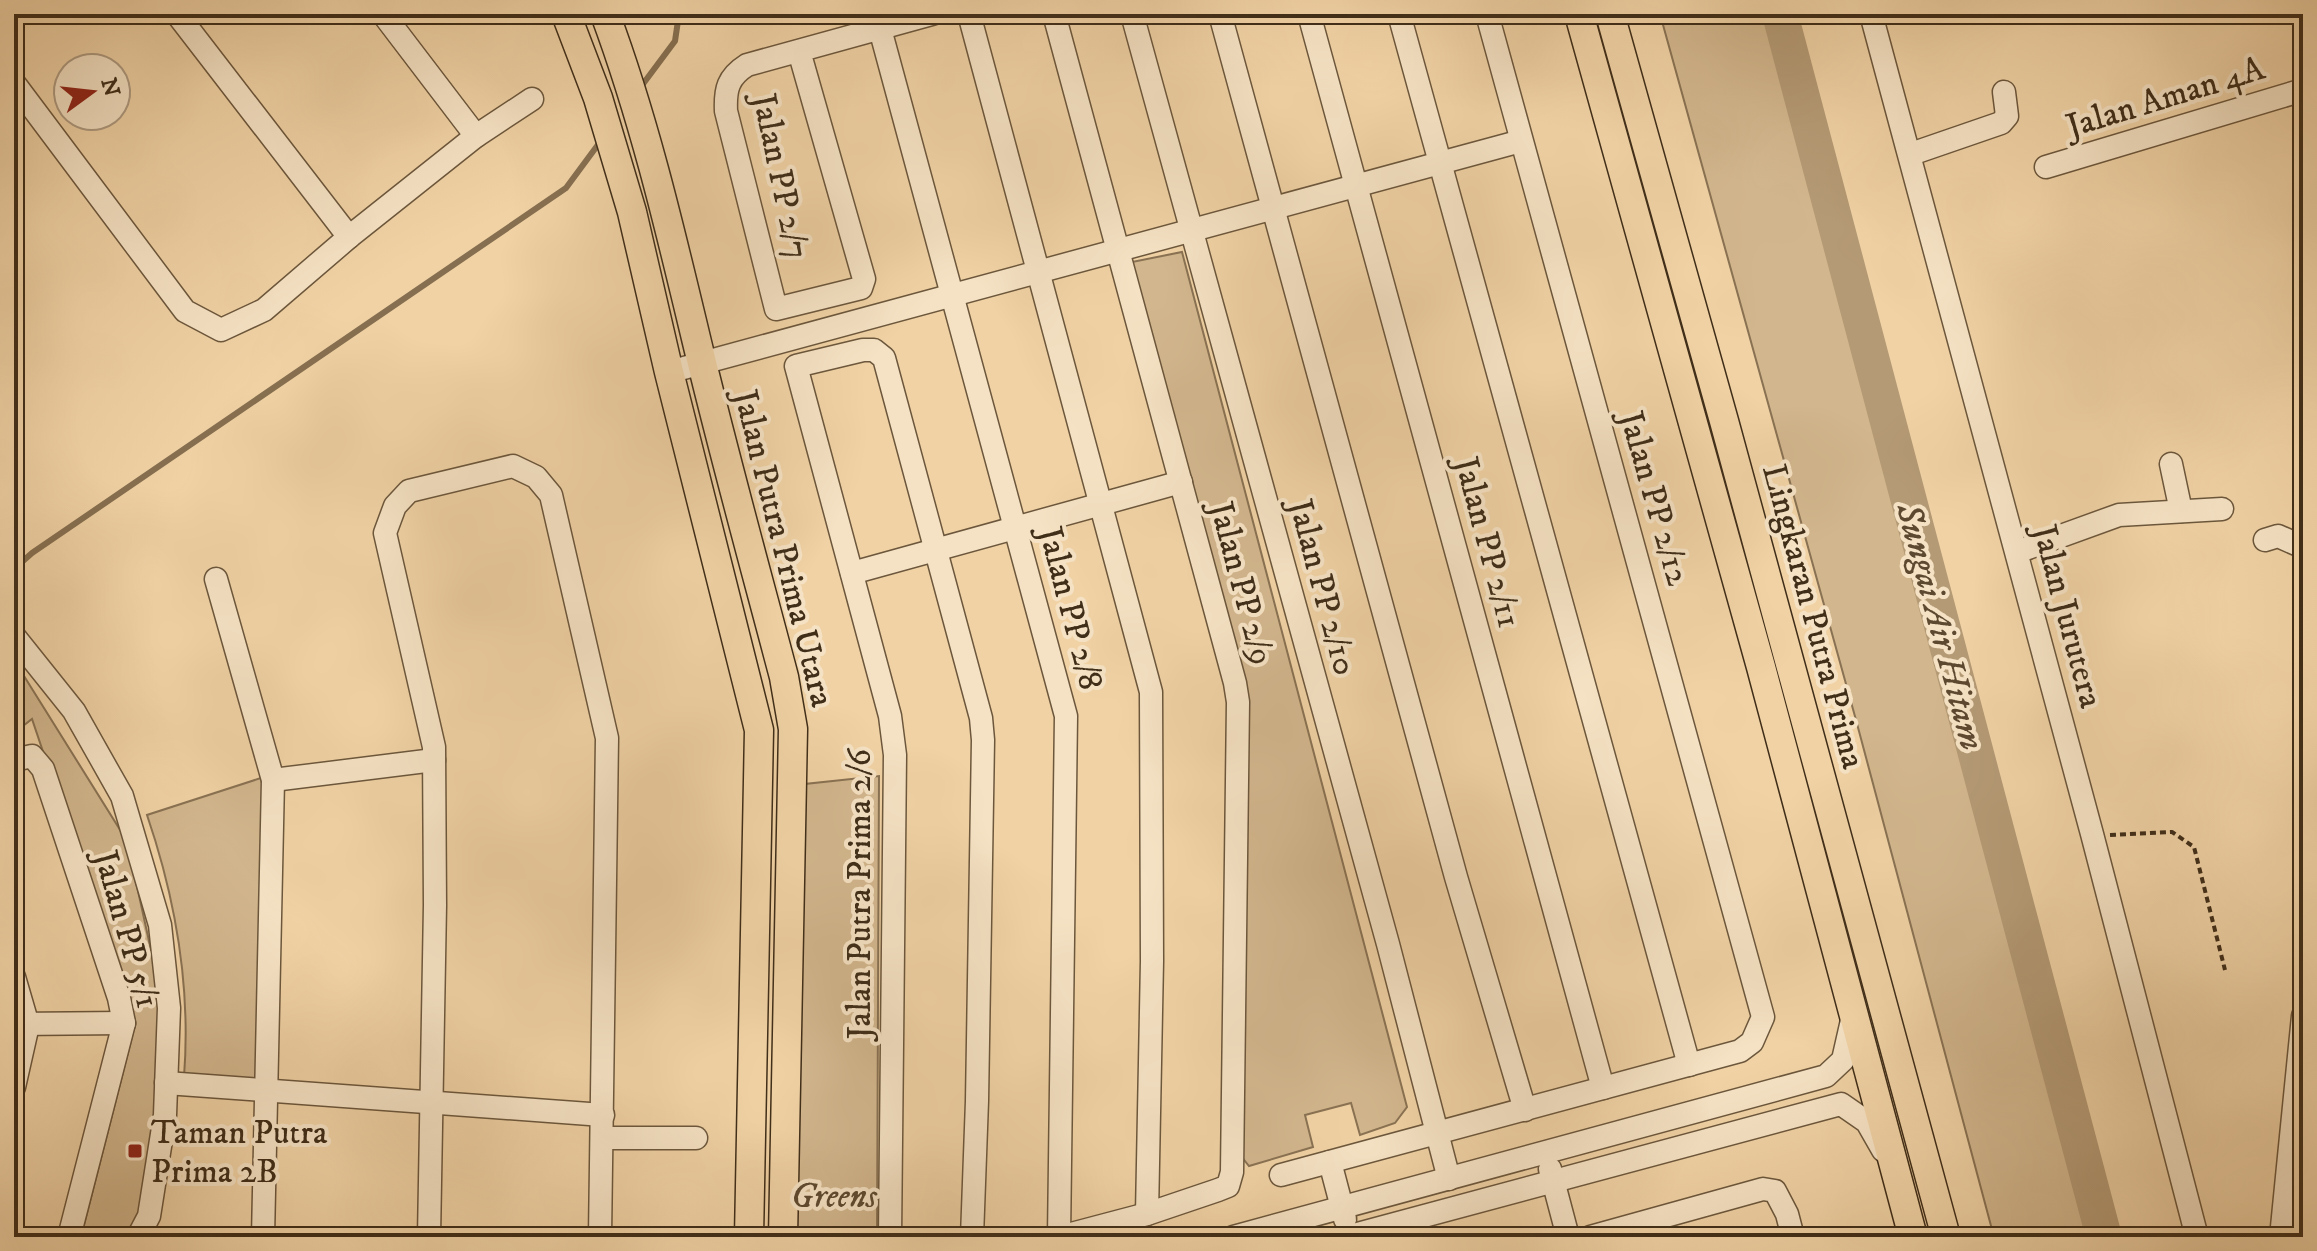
<svg xmlns="http://www.w3.org/2000/svg" width="2317" height="1251" font-family="'IM FELL DW Pica',serif">
<style>
.green{fill:#d2b68d;stroke:#897253;stroke-width:2}
.lines{fill:none;stroke-linecap:round;stroke-linejoin:round}
.stream{stroke:#866f50;stroke-width:6}
.river{stroke:#b49a75;stroke-width:36}
.minor-casing{stroke:#6c573c;stroke-width:25}
.major-casing{stroke:#402e19;stroke-width:31}
.path{stroke:#402e19;stroke-width:4;stroke-dasharray:6 4;stroke-linecap:butt}
.minor{stroke:#f5e2c4;stroke-width:22}
.major{stroke:#f0d2a5;stroke-width:28}
.poi-dot{fill:#8f2418;stroke:#f5e2c4;stroke-width:3}
.labels{text-anchor:middle;stroke-width:8;stroke-linejoin:round;paint-order:stroke}
.street-label{font-size:34px;fill:#402e19;stroke:#f5e2c4}
.poi-label{font-size:34px;fill:#402e19;stroke:#f5e2c4;text-anchor:start}
.park-label{font-size:34px;font-style:italic;fill:#5d4930;stroke:#f5e2c4}
.water-label{font-size:36px;font-style:italic;fill:#5d4930;stroke:#f5e2c4}
</style>
<rect width="100%" height="100%" fill="#f0d2a5"/>
<filter id="stains"><feTurbulence type="fractalNoise" baseFrequency=".0025" numOctaves="4"/><feColorMatrix values="0 0 0 0 .2 0 0 0 0 .09 0 0 0 0 .02 0 0 0 .5 -.17"/></filter>
<radialGradient id="worn" r=".72"><stop offset=".6" stop-color="#630" stop-opacity="0"/><stop offset="1" stop-color="#630" stop-opacity=".3"/></radialGradient>
<g class="green">
<path d="M1660,14H1783L1971,689L2118,1237H1994L1856,720Z"/>
<path d="M1182,252L1407,1107L1395,1123L1360,1135L1351,1103L1305,1115L1313,1147L1249,1166L1241,1156L1246,697L1132,262Z"/>
<path d="M14,660L127,841L160,991L156,1118L138,1222L129,1237H81L135,1025L32,719L14,733Z"/>
<path d="M879,776L877,1237H791L805,784Z"/>
<path d="M264,777L261,1084L184,1077C191,987 176,900 147,815Z"/>
</g>
<g class="lines">
<g class="stream">
<path d="M640,88L675,41L679,14"/>
<path d="M14,569L32,553L566,188L600,142"/>
</g>
<path class="river" d="M1780,14L2104,1237"/>
<g class="minor-casing">
<g id="minor">
<path d="M177,14L349,237"/>
<path d="M383,14L476,136"/>
<path d="M876,14L1066,716L1059,1237"/>
<path d="M969,14L1151,692L1152,961L1147,1214"/>
<path d="M1054,14L1235,683L1238,702L1232,1172L1228,1186L1218,1190L1147,1214L1060,1237"/>
<path d="M1132,14L1388,944L1449,1179"/>
<path d="M1220,14L1456,877L1525,1110"/>
<path d="M1309,14L1603,1088"/>
<path d="M1399,14L1689,1065"/>
<path d="M1871,14L2092,834L2197,1237"/>
<path d="M799,51L864,279L861,288L776,309L726,111C725,89 728,77 747,65L932,14"/>
<path d="M14,83L185,311L221,330L264,310L349,237L476,136L532,99"/>
<path d="M1911,154L2001,123L2007,116L2004,92"/>
<path d="M2046,167L2303,90"/>
<path d="M669,372L1521,141"/>
<path d="M2171,464L2181,511"/>
<path d="M2265,540L2278,536L2303,547"/>
<path d="M2017,552L2119,515L2222,509"/>
<path d="M852,573L1181,482"/>
<path d="M216,579L273,780L263,1237"/>
<path d="M14,636L74,711L122,796L160,925L169,1008L165,1115L149,1216L138,1237"/>
<path d="M14,760L32,756L43,769L119,998L124,1023L69,1237"/>
<path d="M273,780L434,760"/>
<path d="M14,977L28,1025L14,1087"/>
<path d="M15,1024L124,1023"/>
<path d="M166,1083L603,1115"/>
<path d="M602,1138H696"/>
<path d="M1330,1162L1345,1219"/>
<path d="M1550,1169L1568,1237"/>
<path d="M1281,1175L1740,1051L1752,1042L1763,1017L1487,14"/>
<path d="M429,1237L435,905L434,747L385,533L395,506L409,491L513,466L536,477L551,495L607,738L600,1237"/>
<path d="M890,1237L895,755L890,716L796,366L863,350H874L884,358L981,718L983,740L977,1101L972,1237"/>
<path d="M1233,1237L1826,1076L1843,1060L1853,1016"/>
<path d="M1346,1237L1841,1104L1867,1122L1883,1150"/>
<path d="M1590,1237L1763,1189L1775,1191L1787,1214L1793,1237"/>
<path d="M2281,1237L2303,1016"/>
</g>
</g>
<g class="major-casing">
<g id="major">
<path d="M566,14L598,98L632,212L669,372L759,730L749,1237"/>
<path d="M605,14C647,127 673,243 701,359C727,466 756,571 784,677L793,729L783,1237"/>
<path d="M1579,14L1761,667L1913,1237"/>
<path d="M1610,14L1724,421L1946,1237"/>
</g>
</g>
<path class="path" d="M2110,835L2172,832L2194,847L2225,970"/>
<use href="#minor" class="minor"/>
<use href="#major" class="major"/>
</g>
<rect class="poi-dot" x="127" y="1143" width="16" height="16" rx="4"/>
<g class="labels">
<g class="street-label">
<text transform="translate(2165 96) rotate(-17)" y="12">Jalan Aman 4A</text>
<text transform="translate(782 176) rotate(78)" y="12">Jalan PP 2/7</text>
<text transform="translate(1656 498) rotate(74)" y="12">Jalan PP 2/12</text>
<text transform="translate(1489 542) rotate(75)" y="12">Jalan PP 2/11</text>
<text transform="translate(785 548) rotate(76)" y="12">Jalan Putra Prima Utara</text>
<text transform="translate(1243 583) rotate(75)" y="12">Jalan PP 2/9</text>
<text transform="translate(1324 587) rotate(75)" y="12">Jalan PP 2/10</text>
<text transform="translate(1072 608) rotate(75)" y="12">Jalan PP 2/8</text>
<text transform="translate(1815 616) rotate(75)" y="12">Lingkaran Putra Prima</text>
<text transform="translate(2069 616) rotate(75)" y="12">Jalan Jurutera</text>
<text transform="translate(858 894) rotate(-90)" y="12">Jalan Putra Prima 2/6</text>
<text transform="translate(128 929) rotate(74)" y="12">Jalan PP 5/1</text>
</g>
<g class="poi-label">
<text x="151" y="1143">Taman Putra<tspan x="151" dy="39">Prima 2B</tspan></text>
</g>
<g class="park-label">
<text x="834" y="1207">Greens</text>
</g>
<g class="water-label">
<text transform="translate(1942 626) rotate(75)" y="13">Sungai Air Hitam</text>
</g>
</g>
<rect width="2317" height="1251" fill="none" stroke="#f0d2a5" stroke-width="48"/>
<rect x="16" y="16" width="2285" height="1219" fill="none" stroke="#402e19" stroke-width="4"/>
<rect x="24" y="24" width="2269" height="1203" fill="none" stroke="#402e19" stroke-width="2"/>
<g transform="translate(92 92) rotate(75)"><circle r="38" fill="#f5e2c4" stroke="#ad9a80" stroke-width="2"/>
<path d="M0-6L14 30L0 20L-14 30Z" fill="#8f2418"/>
<text y="-12" font-size="22" font-weight="bold" text-anchor="middle" fill="#402e19">N</text>
</g>
<rect width="100%" height="100%" filter="url(#stains)"/>
<rect width="100%" height="100%" fill="url(#worn)"/>
</svg>
